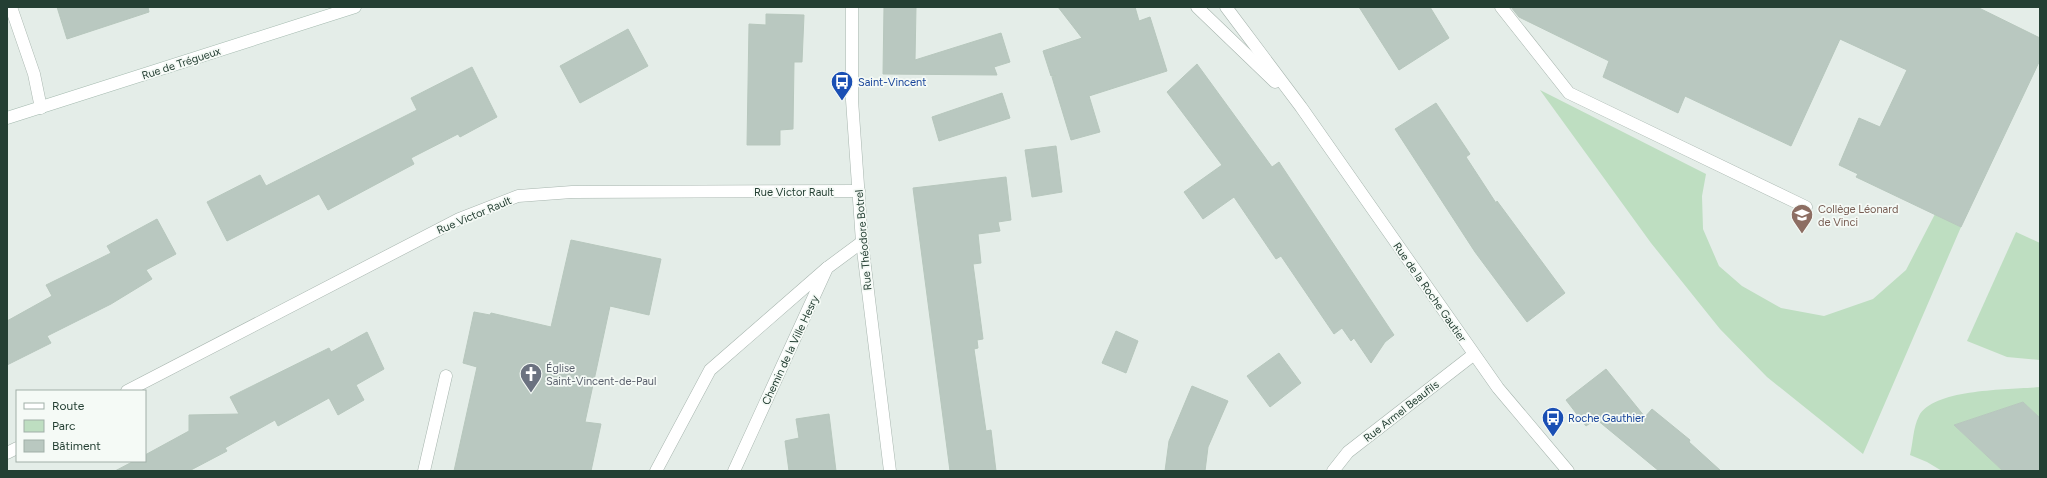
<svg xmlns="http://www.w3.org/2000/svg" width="2047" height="478" font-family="Figtree,sans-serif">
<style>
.green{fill:#bedec1}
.building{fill:#b9c8c0;stroke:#b7c7bd}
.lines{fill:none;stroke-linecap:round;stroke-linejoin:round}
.service-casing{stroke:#a7b5ae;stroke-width:13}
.minor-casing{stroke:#a7b5ae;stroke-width:13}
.tertiary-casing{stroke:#a7b5ae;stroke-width:13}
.secondary-casing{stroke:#a3b9ae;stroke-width:13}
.service{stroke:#fff;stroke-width:12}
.minor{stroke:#fff;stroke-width:12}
.tertiary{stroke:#fff;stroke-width:12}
.secondary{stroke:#fff;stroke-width:12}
.labels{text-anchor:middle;stroke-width:3.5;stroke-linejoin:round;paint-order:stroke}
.street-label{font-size:11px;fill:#243f33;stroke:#f5faf6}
.transit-label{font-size:11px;fill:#164399;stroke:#f5faf6;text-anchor:start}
.education-label{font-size:11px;fill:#785e54;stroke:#f5faf6;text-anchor:start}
.worship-label{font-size:11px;fill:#5b616d;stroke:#f5faf6;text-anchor:start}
</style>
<rect width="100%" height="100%" fill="#e4ede8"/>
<g class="green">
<path d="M1540,90L1706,174L1702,196L1703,229L1719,266L1742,286L1781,308L1824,316L1873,299L1906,270L1935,214L1961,227L1863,454L1767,377L1720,329L1651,243Z"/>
<path d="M2016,232L2040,243V360L2007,357L1967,341Z"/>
<path d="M2040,387V418L2023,402L1954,425L2003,471H1942L1927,462L1910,455C1913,444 1913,427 1919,416C1934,388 2010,390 2040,387Z"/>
</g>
<g class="building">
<path d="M57,7H148L149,12L67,39Z"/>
<path d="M884,7H916L915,60L1001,33L1010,62L994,67L997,75L883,74Z"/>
<path d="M1058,7H1135L1139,21L1150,17L1167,71L1089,96L1100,132L1071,140L1052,77L1056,76H1051L1043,51L1082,38Z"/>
<path d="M1359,7H1430L1449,38L1399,70Z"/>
<path d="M1511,7H1977L2040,38V60L1961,227L1856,177L1858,174L1839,165L1859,118L1880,127L1907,70L1840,39L1791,146L1685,96L1678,113L1603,77L1609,61L1519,17Z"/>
<path d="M766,14L804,15L802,62H794L793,129L780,130V145H747L749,24L766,25Z"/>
<path d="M628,29L648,66L580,103L560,66Z"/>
<path d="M1197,64L1272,167L1279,162L1394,335L1385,342L1371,363L1354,338L1351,341L1342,328L1334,334L1281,256L1276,259L1234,197L1203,219L1184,192L1222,165L1167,92Z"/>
<path d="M472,67L497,117L460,137L458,134L411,158L414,164L328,210L319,194L227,241L207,202L260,175L266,186L417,110L411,98Z"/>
<path d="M1002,93L1010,118L939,141L932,117Z"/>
<path d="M1436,103L1470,154L1466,157L1496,203L1497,201L1565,293L1527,322L1475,252L1395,129Z"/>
<path d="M1056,146L1062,192L1032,197L1025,150Z"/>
<path d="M1006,177L1011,220L998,222L1000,231L978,234L981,263L973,264L983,339L977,340L978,348L974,349L986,431L991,430L996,471H950L913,188Z"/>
<path d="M157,219L176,254L146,270L152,279L111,304L47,336L51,343L7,365V321L52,296L46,285L111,253L107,246Z"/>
<path d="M571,240L661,259L649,315L610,306L585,422L601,424L591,471H454L477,367L463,363L474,312L490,315L491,313L551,327Z"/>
<path d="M1116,331L1138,341L1126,373L1102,363Z"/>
<path d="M367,332L384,369L356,385L364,400L338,415L329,398L278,426L275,420L225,448L227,451L189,471H115L134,461H145V455L189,431V415L239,414L230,397L329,348L331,352Z"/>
<path d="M1279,353L1301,383L1270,407L1247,376Z"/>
<path d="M1606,369L1645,417L1652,409L1690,440L1689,442L1721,471H1659L1596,419L1586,426L1566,400Z"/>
<path d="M1192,386L1228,401L1208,447L1205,471H1165L1169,441Z"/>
<path d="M2023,402L2040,418V471H2003L1954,425Z"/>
<path d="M829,414L836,471H789L785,441L799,438L796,419Z"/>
</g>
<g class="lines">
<g class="service-casing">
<g id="service">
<path d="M1501,7L1569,93L1806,207"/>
<path d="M424,471L446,376"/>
<path d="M656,471L710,370L827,268"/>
</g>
</g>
<g class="minor-casing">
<g id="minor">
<path d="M11,7L34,74L41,108"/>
<path d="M852,7V100L862,242L890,471"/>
<path d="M127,391L459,219L518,196L572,192L859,191"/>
<path d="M7,453L17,448"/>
<path d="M734,471L827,268L862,242"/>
<path d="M1333,471L1348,452L1473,355"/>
</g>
</g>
<g class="tertiary-casing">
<g id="tertiary">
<path d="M1197,7L1275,82"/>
<path d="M1226,7L1301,107L1498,388L1568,471"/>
</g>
</g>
<g class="secondary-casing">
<path id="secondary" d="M7,118L355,7"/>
</g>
<use href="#service" class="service"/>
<use href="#minor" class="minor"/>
<use href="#tertiary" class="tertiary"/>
<use href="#secondary" class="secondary"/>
</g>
<defs>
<g id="bus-pin" transform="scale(1.15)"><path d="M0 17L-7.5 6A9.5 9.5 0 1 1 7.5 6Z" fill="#1a4fb4" stroke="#f5faf6"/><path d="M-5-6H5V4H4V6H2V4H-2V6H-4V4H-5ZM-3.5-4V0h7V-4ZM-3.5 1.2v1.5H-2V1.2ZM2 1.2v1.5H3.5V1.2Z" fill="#fff"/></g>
<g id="school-pin" transform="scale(1.15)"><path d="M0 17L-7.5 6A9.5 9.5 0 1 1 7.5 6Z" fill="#8d6e63" stroke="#f5faf6"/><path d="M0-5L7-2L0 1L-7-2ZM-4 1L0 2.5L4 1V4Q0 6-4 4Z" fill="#fff"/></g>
<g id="church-pin" transform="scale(1.15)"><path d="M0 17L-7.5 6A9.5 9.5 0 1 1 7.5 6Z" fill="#6b7280" stroke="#f5faf6"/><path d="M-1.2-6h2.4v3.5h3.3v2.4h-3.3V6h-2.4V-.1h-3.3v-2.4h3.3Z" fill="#fff"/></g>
</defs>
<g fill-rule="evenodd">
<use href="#bus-pin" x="842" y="82"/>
<use href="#school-pin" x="1802" y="215"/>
<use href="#church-pin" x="531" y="374"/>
<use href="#bus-pin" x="1553" y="418"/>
</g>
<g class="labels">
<g class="street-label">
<text transform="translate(181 63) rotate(-18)" y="4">Rue de Trégueux</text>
<text x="794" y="196">Rue Victor Rault</text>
<text transform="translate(474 215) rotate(-23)" y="4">Rue Victor Rault</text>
<text transform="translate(863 240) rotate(-95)" y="4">Rue Théodore Botrel</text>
<text transform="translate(1430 292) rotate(55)" y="4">Rue de la Roche Gautier</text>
<text transform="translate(790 350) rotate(-65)" y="4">Chemin de la Ville Hesry</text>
<text transform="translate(1401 411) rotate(-38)" y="4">Rue Armel Beaufils</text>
</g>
<g class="transit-label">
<text x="858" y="86">Saint-Vincent</text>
<text x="1568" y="422">Roche Gauthier</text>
</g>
<g class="education-label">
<text x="1818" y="213">Collège Léonard<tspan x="1818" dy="13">de Vinci</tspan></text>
</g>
<g class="worship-label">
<text x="546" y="372">Église<tspan x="546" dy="13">Saint-Vincent-de-Paul</tspan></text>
</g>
</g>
<rect width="2047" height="478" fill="none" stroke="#243f33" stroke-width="16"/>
<rect x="16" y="390" width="130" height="72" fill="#f5faf6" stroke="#a1afa8"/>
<rect x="24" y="403" width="20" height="6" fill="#ffffff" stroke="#a1afa8"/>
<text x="52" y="410" font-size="12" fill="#243f33">Route</text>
<rect x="24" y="420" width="20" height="12" fill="#bedec1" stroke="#a1afa8"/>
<text x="52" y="430" font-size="12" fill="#243f33">Parc</text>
<rect x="24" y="440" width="20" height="12" fill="#b9c8c0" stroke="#a1afa8"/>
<text x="52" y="450" font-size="12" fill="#243f33">Bâtiment</text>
</svg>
